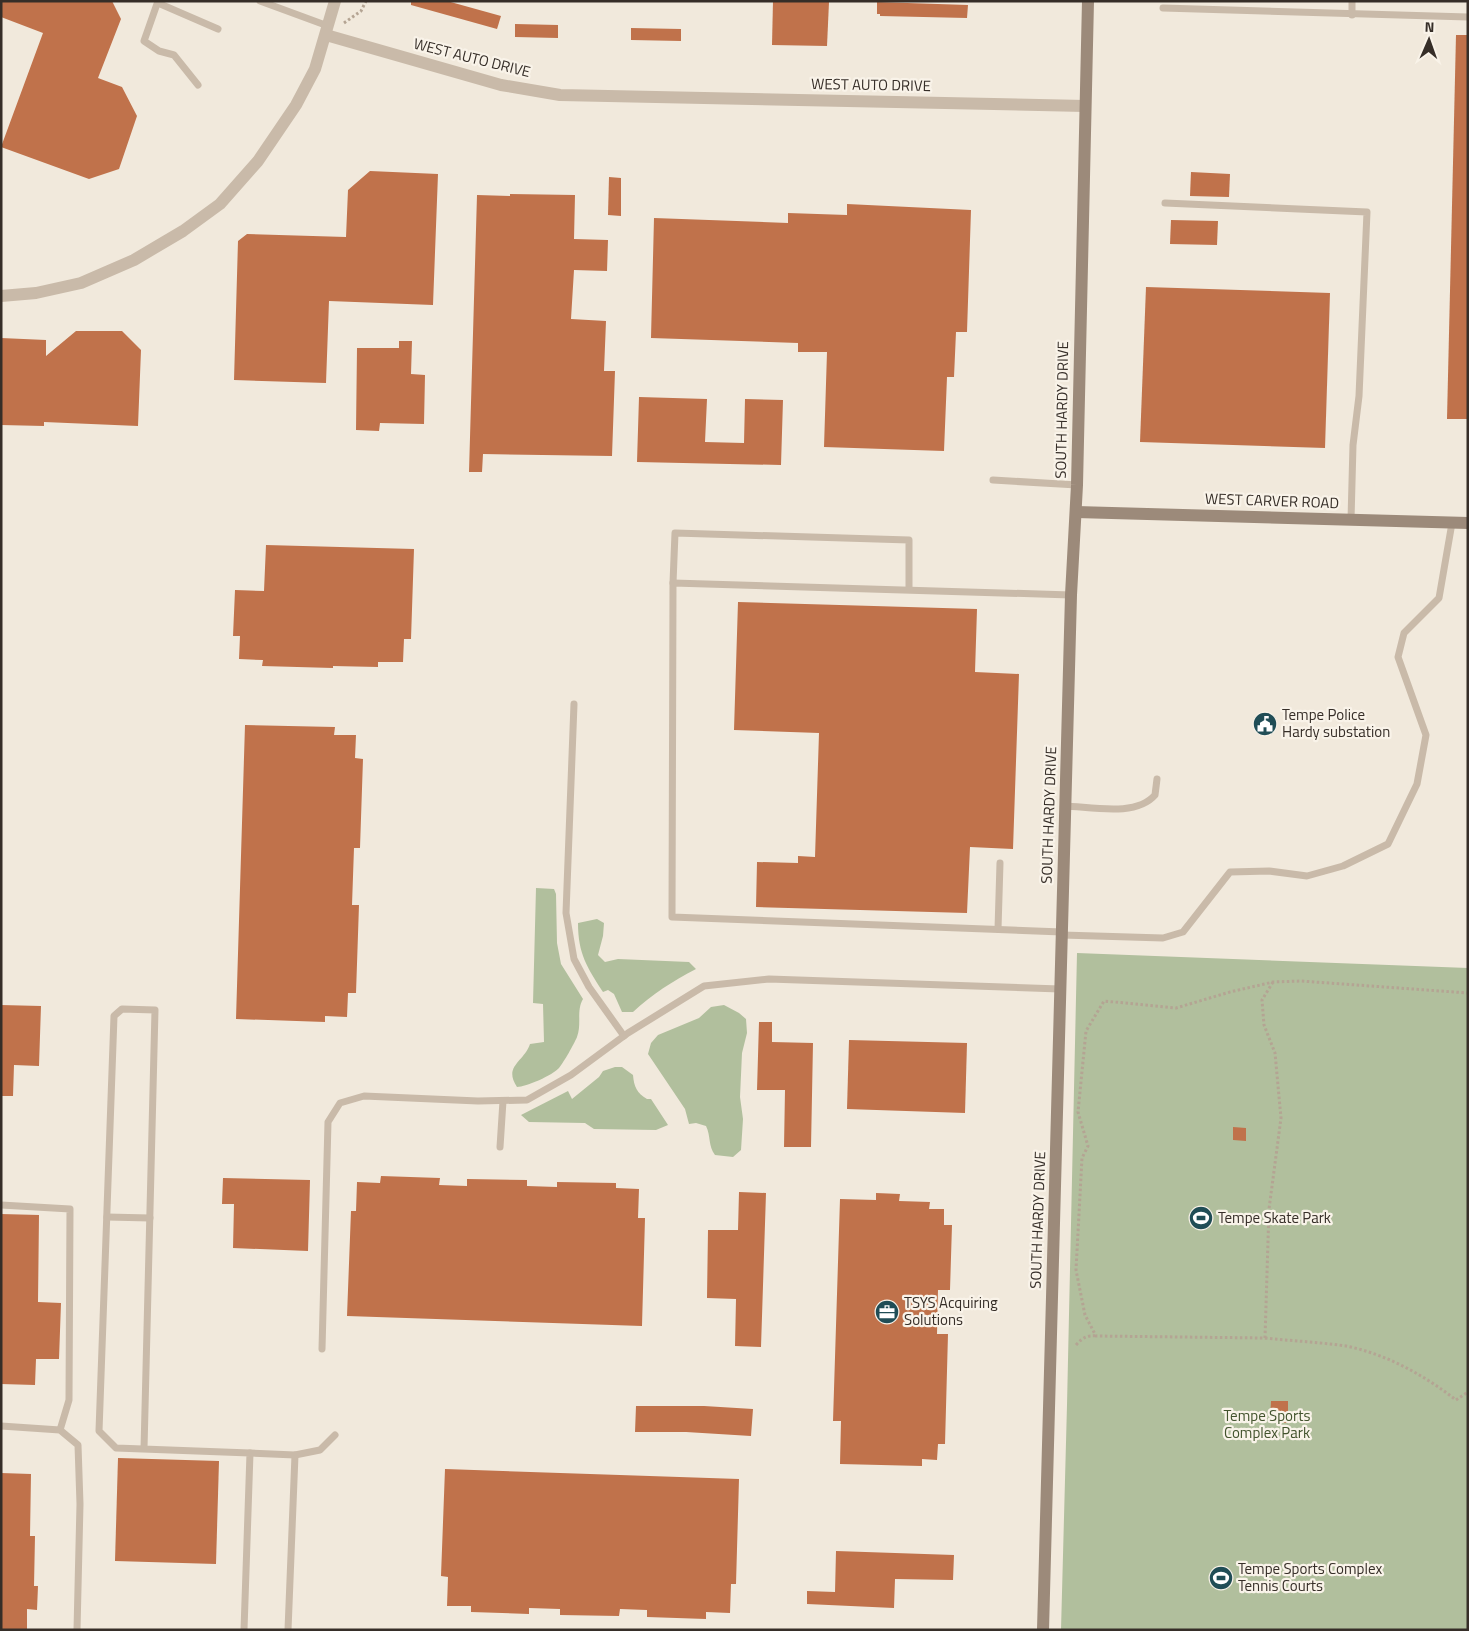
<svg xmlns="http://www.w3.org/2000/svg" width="1469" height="1631" font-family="'Titillium Web',sans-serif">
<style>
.green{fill:#b1bf9d}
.building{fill:#c0724b}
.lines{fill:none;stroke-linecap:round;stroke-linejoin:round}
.path{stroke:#b4a493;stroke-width:3;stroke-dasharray:2.5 2.5;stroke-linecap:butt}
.lane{stroke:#c9baa9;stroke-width:7}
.street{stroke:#c9baa9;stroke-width:12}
.secondary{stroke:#9c8a7a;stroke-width:12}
.labels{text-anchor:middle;stroke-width:4.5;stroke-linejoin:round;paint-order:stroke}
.street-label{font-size:15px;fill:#362e28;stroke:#f9f3e9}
.poi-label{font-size:15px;fill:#362e28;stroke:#f9f3e9;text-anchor:start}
.park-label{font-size:15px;fill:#42532d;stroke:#f9f3e9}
</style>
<rect width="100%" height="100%" fill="#f1e9dc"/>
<g class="green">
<path d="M536,888L554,889L556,894L557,943L561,964L583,999C576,1011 582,1024 577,1037C574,1044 564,1062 559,1068C553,1075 526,1087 517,1087C503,1066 524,1062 530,1044L544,1042L543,1004L533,1003Z"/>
<path d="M597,919L604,923L603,936L598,955L605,962L618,959L689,962L696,969C673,981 652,994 633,1012H622L614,994L608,990L603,992C587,967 578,954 578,923Z"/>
<path d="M1077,953L1468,968V1630H1061L1067,1405Z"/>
<path d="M724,1005L739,1013L746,1019L747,1033L742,1053L740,1097L743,1119L741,1150L733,1157L715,1155C708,1146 711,1136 706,1126L696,1123L689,1124L685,1109L648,1054L651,1043L658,1035L699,1018L711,1007Z"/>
<path d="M615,1067H622L633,1075C634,1087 637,1093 647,1099H651L668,1125L656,1130L594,1129L585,1123L529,1122L521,1115L568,1091L572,1099L599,1077L603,1071Z"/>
</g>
<g class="building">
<path d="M1,1H112L121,19L98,78L122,87L137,116L119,169L89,179L1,147L43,33L1,17Z"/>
<path d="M411,1H447L501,16L497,29L411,5Z"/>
<path d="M773,1L829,2L827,46L772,45Z"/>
<path d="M877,2L968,5L967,18L880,16V14H877Z"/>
<path d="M515,24L558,25V38L515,37Z"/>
<path d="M631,28L681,29V41L631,40Z"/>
<path d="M1456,35H1468V419H1447Z"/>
<path d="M370,171L438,174L433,305L329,301L326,383L234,380L238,241L247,234L346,237L348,190Z"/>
<path d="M1191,172L1230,174L1229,197L1190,196Z"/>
<path d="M609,177L621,178V216L608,215Z"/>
<path d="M510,194L575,195L574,239L608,240L607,271L574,270L571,319L606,321L604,371H615L612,456L483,454L482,472H469L477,195L510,196Z"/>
<path d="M847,204L971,210L967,332H956L954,377H947L944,451L824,447L827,352H798V343L651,338L654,218L788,223V213L847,215Z"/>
<path d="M1171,220L1218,221L1217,245L1170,244Z"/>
<path d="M1146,287L1330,293L1325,448L1140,442Z"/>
<path d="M76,331H122L141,350L138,426L44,422V426L1,425V338L46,340V356Z"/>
<path d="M399,341H412L411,374L425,375L424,424L380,423L379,431L356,430L357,348H399Z"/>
<path d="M639,397L707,399L705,442L744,443L745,399L783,400L781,465L637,462Z"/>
<path d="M266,545L414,549L411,639H404L403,662H378V667L333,666V668L262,666L263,660L239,659L240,636H233L235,590L264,591Z"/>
<path d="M738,602L977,609L975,672L1019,674L1013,849L970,847L967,913L756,907L757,862L798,863V856L815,857L819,733L734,730Z"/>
<path d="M245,725L335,727L334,735H356L355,758L363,759L360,848H354L352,905H359L356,993H348L347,1017L325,1016V1022L236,1019Z"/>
<path d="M1,1005L41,1006L39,1066L14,1065L13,1096H1Z"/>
<path d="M759,1022H772V1042L813,1043L811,1147H784L785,1090H757Z"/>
<path d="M849,1040L967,1043L965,1113L847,1109Z"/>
<path d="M1233,1127L1246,1128V1141L1233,1140Z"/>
<path d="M381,1176L440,1178L439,1185L467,1186V1179L527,1180V1186L557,1187V1182L616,1183V1188L639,1189L638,1218H645L642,1326L347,1316L351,1211H356L357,1182L380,1183Z"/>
<path d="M223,1178L310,1180L308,1251L233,1248L234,1204H222Z"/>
<path d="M739,1192L766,1193L761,1347L735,1346L736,1299L707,1298L708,1230H738Z"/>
<path d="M876,1193L900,1194L899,1201L930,1202L929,1209H944V1225H952L950,1290H938L937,1334H948L945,1444H938L937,1460L922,1459V1466L840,1464L841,1421H833L840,1199L876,1200Z"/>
<path d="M1,1214L39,1215L38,1302L61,1303L59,1359H36L35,1385L1,1384Z"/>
<path d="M1271,1401H1288V1423L1270,1422Z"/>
<path d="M636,1406H704L753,1409L751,1436L686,1432H635Z"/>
<path d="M118,1458L219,1461L216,1564L115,1561Z"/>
<path d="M445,1469L739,1479L736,1584H731L730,1613L706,1612V1619L647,1617V1610L620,1609L619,1616L560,1615V1609L529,1608V1614L471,1612V1606H447L448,1577L441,1576Z"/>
<path d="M1,1473L31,1474L30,1536H35L34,1586H38L37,1610L27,1609V1630H1Z"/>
<path d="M836,1551L954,1555L953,1580L895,1579L894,1608L807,1604V1591L835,1592Z"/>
</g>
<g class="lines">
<g class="path">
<path d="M344,23L361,11L366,1"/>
<path d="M1273,982L1262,1000L1264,1025L1275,1053L1281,1118L1269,1209L1265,1338L1096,1336L1085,1315L1076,1270L1082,1158L1088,1146L1078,1112L1086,1031L1104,1001L1176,1008L1230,992L1273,982L1301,981L1468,993"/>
<path d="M1265,1338C1292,1341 1319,1342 1346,1346C1386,1354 1424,1375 1456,1400L1468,1392"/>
<path d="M1076,1345C1083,1337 1088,1335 1097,1336"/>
</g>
<g class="lane">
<path d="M158,1L144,41L159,51L174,55L198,85"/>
<path d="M260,1L328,26"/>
<path d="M158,3L218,29"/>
<path d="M1163,8L1468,17"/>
<path d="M1352,15V1"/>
<path d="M1165,203L1367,212L1359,396L1353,445L1351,520"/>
<path d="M993,480L1077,485"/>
<path d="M673,583L675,533L909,540V589"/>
<path d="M574,704L566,913L574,959L589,987L624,1036"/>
<path d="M1065,806C1092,807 1136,817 1155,795L1157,779"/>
<path d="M998,929L1000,863"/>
<path d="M1062,932L672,917L673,583L1071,595"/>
<path d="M1062,935L1163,938L1183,932L1230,872L1269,871L1307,876L1343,866L1388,844L1417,784L1426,735L1398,657L1404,633L1439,598L1452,523"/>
<path d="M500,1147L503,1101"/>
<path d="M1,1205L70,1209L69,1400L60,1430"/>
<path d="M107,1217L150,1218"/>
<path d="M322,1349L328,1122L340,1103L364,1096L478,1101L527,1100L571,1075L628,1033L704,986L769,979L1060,989"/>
<path d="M1,1426L60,1430L78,1445L80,1504L77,1630"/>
<path d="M144,1449L155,1010L122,1009L114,1016L99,1431L116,1448L250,1453L244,1630"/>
<path d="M250,1453L295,1455"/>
<path d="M288,1630L295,1455L320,1450L335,1435"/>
</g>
<g class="street">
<path d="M326,35L501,85L560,95L1085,106"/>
<path d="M1,296L36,293L81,283L134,260L183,231L220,204L258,161L296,105L315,69L335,1"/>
</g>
<g class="secondary">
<path d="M1076,512L1468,523"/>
<path d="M1043,1630L1071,595L1077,485L1088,1"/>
</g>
</g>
<defs>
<g id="civic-disc" transform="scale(1.25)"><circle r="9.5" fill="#204d56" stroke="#f9f3e9"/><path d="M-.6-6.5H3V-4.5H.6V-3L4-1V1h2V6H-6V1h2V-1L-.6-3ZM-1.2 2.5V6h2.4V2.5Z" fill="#fff"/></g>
<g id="stadium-disc" transform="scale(1.25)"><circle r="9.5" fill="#204d56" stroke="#f9f3e9"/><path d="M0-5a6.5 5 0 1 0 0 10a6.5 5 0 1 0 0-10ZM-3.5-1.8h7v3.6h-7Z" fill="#fff"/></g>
<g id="office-disc" transform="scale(1.25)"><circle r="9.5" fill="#204d56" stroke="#f9f3e9"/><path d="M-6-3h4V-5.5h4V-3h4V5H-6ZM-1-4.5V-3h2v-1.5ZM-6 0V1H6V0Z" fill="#fff"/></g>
</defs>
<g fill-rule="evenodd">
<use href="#civic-disc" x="1265" y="724"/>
<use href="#stadium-disc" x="1201" y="1218"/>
<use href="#office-disc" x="887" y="1312"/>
<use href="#stadium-disc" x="1221" y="1578"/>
</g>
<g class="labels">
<g class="street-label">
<text transform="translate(472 58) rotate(14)" y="5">WEST AUTO DRIVE</text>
<text transform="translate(871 85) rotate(1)" y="5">WEST AUTO DRIVE</text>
<text transform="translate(1062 410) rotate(-89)" y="5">SOUTH HARDY DRIVE</text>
<text transform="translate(1272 501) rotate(2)" y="5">WEST CARVER ROAD</text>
<text transform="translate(1049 815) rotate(-88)" y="5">SOUTH HARDY DRIVE</text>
<text transform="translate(1038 1220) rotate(-88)" y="5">SOUTH HARDY DRIVE</text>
</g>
<g class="poi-label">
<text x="1282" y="720">Tempe Police<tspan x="1282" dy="17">Hardy substation</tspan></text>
<text x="1218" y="1223">Tempe Skate Park</text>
<text x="904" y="1308">TSYS Acquiring<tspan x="904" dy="17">Solutions</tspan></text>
<text x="1238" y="1574">Tempe Sports Complex<tspan x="1238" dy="17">Tennis Courts</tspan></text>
</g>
<g class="park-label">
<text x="1267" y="1421">Tempe Sports<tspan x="1267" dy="17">Complex Park</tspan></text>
</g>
</g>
<rect width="1469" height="1631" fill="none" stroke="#362e28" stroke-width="5"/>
<g transform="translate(1429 40) rotate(2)" stroke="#f9f3e9" stroke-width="4" paint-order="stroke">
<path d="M0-4L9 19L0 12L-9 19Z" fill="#362e28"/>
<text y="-8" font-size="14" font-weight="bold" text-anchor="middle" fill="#362e28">N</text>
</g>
</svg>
